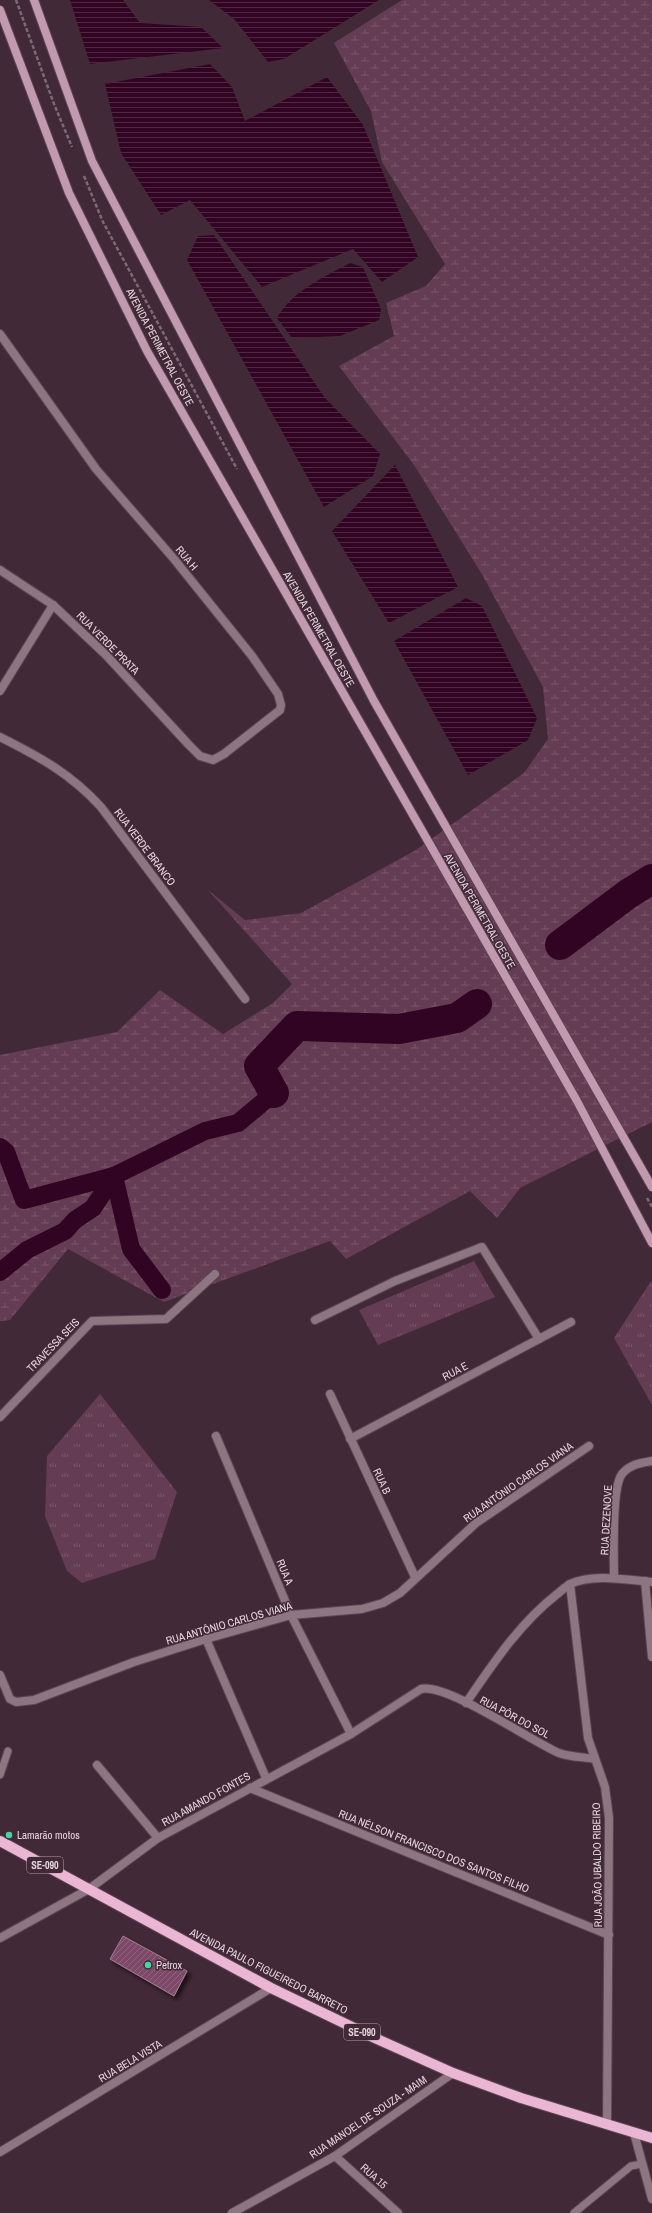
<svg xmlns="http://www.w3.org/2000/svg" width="652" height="2213" font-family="'Archivo Narrow',sans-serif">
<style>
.grass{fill:url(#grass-tufts)}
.wetland{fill:url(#wetland-marsh)}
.water{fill:url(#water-rules)}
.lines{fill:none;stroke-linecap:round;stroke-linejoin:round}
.canal{stroke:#320423;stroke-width:18}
.river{stroke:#320423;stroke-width:30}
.building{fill:url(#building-hatch);stroke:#9e8090;filter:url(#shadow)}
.service-casing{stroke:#5c4552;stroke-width:9}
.minor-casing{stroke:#5c4552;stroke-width:10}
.secondary-casing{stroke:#5c4552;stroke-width:10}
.primary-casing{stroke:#5c4552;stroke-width:12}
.path{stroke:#7e6974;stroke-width:2.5;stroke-dasharray:4 2;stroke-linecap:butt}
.service{stroke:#8e7582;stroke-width:7}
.minor{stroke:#8e7582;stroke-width:8}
.secondary{stroke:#c29ab0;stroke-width:8}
.primary{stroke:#eab6d3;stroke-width:10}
.poi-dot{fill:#44d4a0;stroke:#422937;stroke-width:1.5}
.labels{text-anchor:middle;stroke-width:3;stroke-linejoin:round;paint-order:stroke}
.shield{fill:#422937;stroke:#b4a1ab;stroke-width:1}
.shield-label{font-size:10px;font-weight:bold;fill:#e5d5dd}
.street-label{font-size:11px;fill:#e5d5dd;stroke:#422937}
.poi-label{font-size:11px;fill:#e5d5dd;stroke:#422937;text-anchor:start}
</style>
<defs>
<pattern id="grass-tufts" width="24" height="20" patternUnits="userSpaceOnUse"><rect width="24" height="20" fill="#643c53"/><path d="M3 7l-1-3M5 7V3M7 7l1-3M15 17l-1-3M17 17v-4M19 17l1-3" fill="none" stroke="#7a576b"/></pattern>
<pattern id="wetland-marsh" width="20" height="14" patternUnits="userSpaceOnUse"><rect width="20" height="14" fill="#643c53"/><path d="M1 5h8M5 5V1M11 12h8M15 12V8" fill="none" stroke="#7a576b"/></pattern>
<pattern id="water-rules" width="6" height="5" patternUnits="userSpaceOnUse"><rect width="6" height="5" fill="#320423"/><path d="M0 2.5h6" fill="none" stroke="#502842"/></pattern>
<pattern id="building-hatch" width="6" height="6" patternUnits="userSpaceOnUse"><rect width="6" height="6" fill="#7e4a69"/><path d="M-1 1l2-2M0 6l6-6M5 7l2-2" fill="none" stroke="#90637e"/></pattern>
<filter id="shadow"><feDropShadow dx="3.5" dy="3.5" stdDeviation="2" flood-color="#0009"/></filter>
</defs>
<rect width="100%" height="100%" fill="#422937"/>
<g class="grass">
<path d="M474,1261L495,1297L378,1345L359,1310Z"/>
<path d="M651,1281L652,1283V1405L614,1338Z"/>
<path d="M100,1394L177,1492L155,1559L82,1583L67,1571L45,1516L47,1456Z"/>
</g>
<path class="wetland" d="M402,0H652V1122L520,1188L497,1218L470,1191L346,1259L330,1241L164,1302L68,1249L10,1320L0,1321V1055L117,1032L160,990L223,1034L273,1003L292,984L208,890L245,920L301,913L416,850L524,773L548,739L543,687L483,576L414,465L339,366L394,336L386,303L426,286L445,264L382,162L371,111L334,43Z"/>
<g class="water">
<path d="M70,0H123L140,23L201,27L223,48L90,64Z"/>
<path d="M209,0H379L284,59L268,62L234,19Z"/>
<path d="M210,64L232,87L245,121L327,77L363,125L418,257L382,282L353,249L262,287L190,200L161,215L121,153L105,84Z"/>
<path d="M214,235L325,398L380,454L373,476L324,507L187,260L198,236Z"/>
<path d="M350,263L363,267L381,309L379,320L340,336L292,338L277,318C292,291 324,277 350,263Z"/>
<path d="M395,465L458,587L389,623L332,531Z"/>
<path d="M466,598L482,606L537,718L528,740L468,775L394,641Z"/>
</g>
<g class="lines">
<g class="canal">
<path d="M0,1147L6,1152L24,1200L114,1176L205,1131L238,1123L274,1093"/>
<path d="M114,1176L131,1249L162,1290"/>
<path d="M0,1272L27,1250L65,1231L75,1220L93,1208L114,1176"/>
</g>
<g class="river">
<path d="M560,945L628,894L652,879"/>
<path d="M274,1093L259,1066L297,1026L399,1029L457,1018L477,1004"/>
</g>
</g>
<path class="building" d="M123,1936L187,1971L174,1996L110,1959Z"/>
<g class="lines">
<g class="service-casing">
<g id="service">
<path d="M0,1775L8,1751"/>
<path d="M574,2213L631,2166L642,2164"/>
</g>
</g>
<g class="minor-casing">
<g id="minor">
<path d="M0,334L96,469L174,559L252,656L278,694L281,705L280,710L224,754L213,760L200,756L189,745L106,655L53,605L0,570"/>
<path d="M0,691L53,605"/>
<path d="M0,737C40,757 71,774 101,807L245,999"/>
<path d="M315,1320L395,1281L482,1247L539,1339"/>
<path d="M330,1394L415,1577"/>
<path d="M0,1417L92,1321L166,1319L215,1274"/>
<path d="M216,1436L291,1615L351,1734"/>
<path d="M350,1439L571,1322"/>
<path d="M614,1578C614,1557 611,1488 622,1474C630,1464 641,1463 652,1461"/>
<path d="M645,1581L652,1657"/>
<path d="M570,1584L588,1738L605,1787L609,1818L607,2125"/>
<path d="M206,1639L266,1778"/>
<path d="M0,1675L10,1699L16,1702L34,1700L134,1662L206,1639L291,1615L362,1609L383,1603L400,1593L476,1523L589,1446"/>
<path d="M466,1703C492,1665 519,1624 556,1595C560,1592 565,1587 570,1584C593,1573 628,1580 652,1582"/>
<path d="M97,1765L158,1838"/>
<path d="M250,1788L609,1935"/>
<path d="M0,1938L89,1889L158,1838L351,1734L421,1689C447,1683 531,1741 559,1753C569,1757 584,1757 595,1759"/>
<path d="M634,2133L652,2199"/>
<path d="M0,2152L271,1988"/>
<path d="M335,2156L398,2213"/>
<path d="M232,2213L335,2156L453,2073"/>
</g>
</g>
<g class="secondary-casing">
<g id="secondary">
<path d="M34,0L92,161L374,701L652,1187"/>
<path d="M0,10L69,193L147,351L577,1101L652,1243"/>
</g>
</g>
<g class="primary-casing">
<path id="primary" d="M0,1841L271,1988L377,2039L453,2073L521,2098L652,2138"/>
</g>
<g class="path">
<path d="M16,0L54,104L72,147"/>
<path d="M84,176L103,222L237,469"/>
<path d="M647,1198L652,1207"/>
</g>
<use href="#service" class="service"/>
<use href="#minor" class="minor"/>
<use href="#secondary" class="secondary"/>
<use href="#primary" class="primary"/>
</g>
<g class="poi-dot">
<circle cx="9" cy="1835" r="4"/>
<circle cx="148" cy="1965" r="4"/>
</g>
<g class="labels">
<g class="shield">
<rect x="27" y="1857" width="36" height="16" rx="3"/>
<rect x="344" y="2024" width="36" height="16" rx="3"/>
</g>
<g class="shield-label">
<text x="45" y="1869">SE-090</text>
<text x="362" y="2036">SE-090</text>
</g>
<g class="street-label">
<text transform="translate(160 347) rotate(62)" y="4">AVENIDA PERIMETRAL OESTE</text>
<text transform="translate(187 558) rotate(50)" y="4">RUA H</text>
<text transform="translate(319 629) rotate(60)" y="4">AVENIDA PERIMETRAL OESTE</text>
<text transform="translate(108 643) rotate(45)" y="4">RUA VERDE PRATA</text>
<text transform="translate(145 847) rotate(53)" y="4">RUA VERDE BRANCO</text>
<text transform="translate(480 911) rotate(60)" y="4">AVENIDA PERIMETRAL OESTE</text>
<text transform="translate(53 1345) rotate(-46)" y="4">TRAVESSA SEIS</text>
<text transform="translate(455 1371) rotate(-28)" y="4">RUA E</text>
<text transform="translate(382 1481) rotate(65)" y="4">RUA B</text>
<text transform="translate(518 1482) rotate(-35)" y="4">RUA ANTÔNIO CARLOS VIANA</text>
<text transform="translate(606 1520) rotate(-87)" y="4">RUA DEZENOVE</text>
<text transform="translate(285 1572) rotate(67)" y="4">RUA A</text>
<text transform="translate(229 1623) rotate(-16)" y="4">RUA ANTÔNIO CARLOS VIANA</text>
<text transform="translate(515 1717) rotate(28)" y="4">RUA PÔR DO SOL</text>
<text transform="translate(206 1799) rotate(-29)" y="4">RUA AMANDO FONTES</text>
<text transform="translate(434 1851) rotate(22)" y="4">RUA NÉLSON FRANCISCO DOS SANTOS FILHO</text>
<text transform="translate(597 1865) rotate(-91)" y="4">RUA JOÃO UBALDO RIBEIRO</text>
<text transform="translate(269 1971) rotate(27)" y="4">AVENIDA PAULO FIGUEIREDO BARRETO</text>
<text transform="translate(130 2061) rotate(-31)" y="4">RUA BELA VISTA</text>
<text transform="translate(368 2117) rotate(-34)" y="4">RUA MANOEL DE SOUZA - MAIM</text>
<text transform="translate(374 2176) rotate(42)" y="4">RUA 15</text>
</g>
<g class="poi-label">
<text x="17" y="1839">Lamarão motos</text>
<text x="156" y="1969">Petrox</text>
</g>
</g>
</svg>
